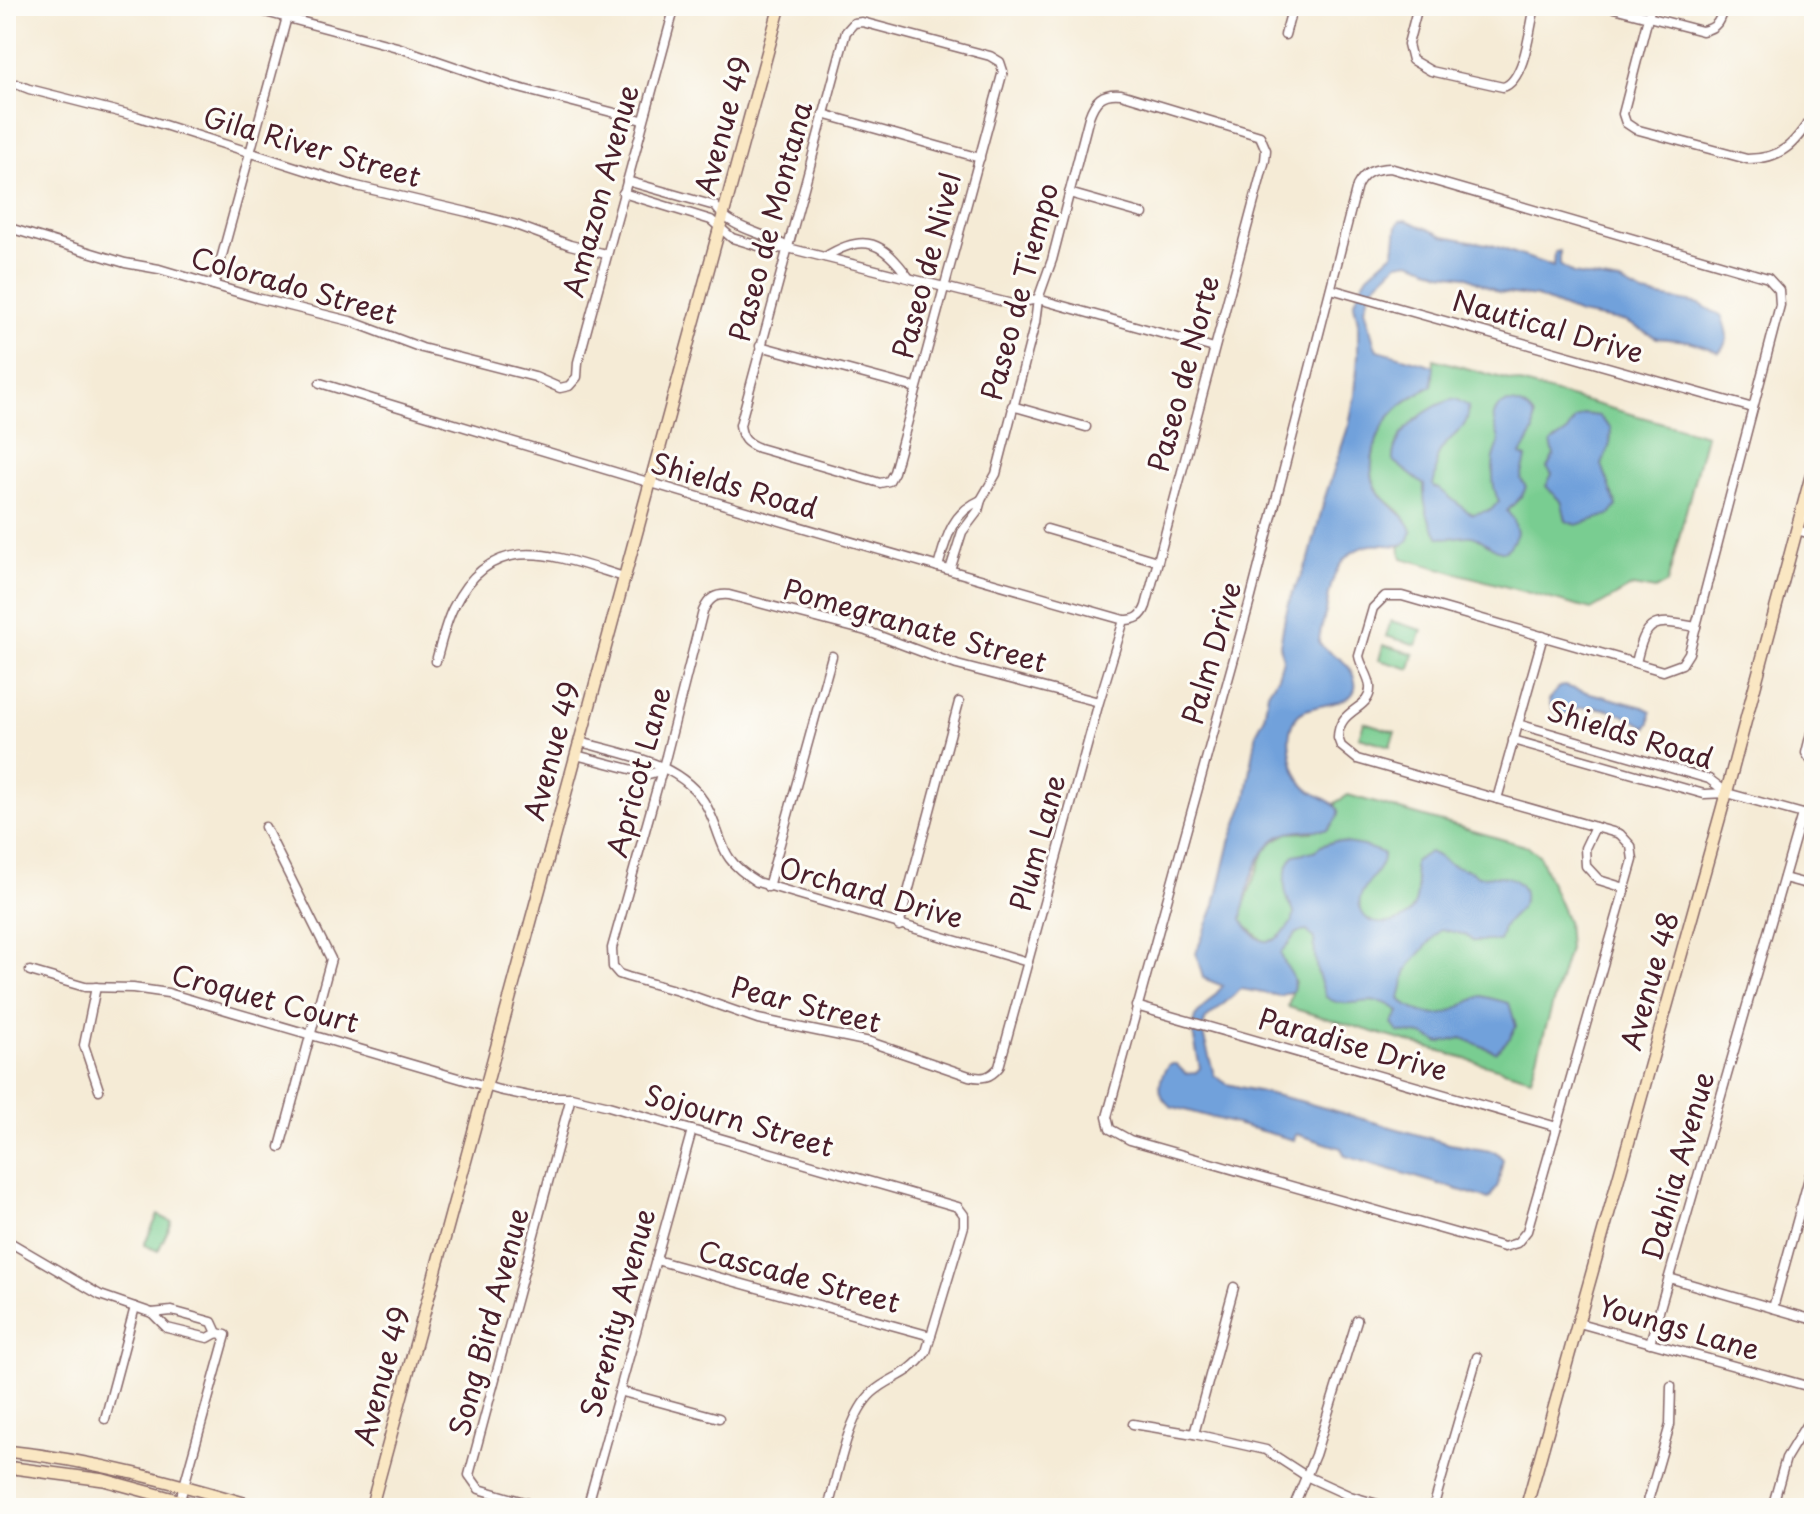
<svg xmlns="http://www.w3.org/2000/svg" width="1820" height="1514" font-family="'Playpen Sans',sans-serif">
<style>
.green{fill:#79cd91;stroke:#62765e;stroke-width:2}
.water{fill:#71a1db;stroke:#5e6083;stroke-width:2}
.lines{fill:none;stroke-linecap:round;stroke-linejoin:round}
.street-casing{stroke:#866667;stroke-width:11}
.secondary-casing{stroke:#866667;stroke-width:14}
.street{stroke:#fff;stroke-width:8}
.secondary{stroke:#fae7c3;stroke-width:11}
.labels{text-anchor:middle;stroke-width:6;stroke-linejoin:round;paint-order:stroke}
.street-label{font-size:28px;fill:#4a1f2b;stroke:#fdfcf7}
</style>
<rect width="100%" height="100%" fill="#fdfcf7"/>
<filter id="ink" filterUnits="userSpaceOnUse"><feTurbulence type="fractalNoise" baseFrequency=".0125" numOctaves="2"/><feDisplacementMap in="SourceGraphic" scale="16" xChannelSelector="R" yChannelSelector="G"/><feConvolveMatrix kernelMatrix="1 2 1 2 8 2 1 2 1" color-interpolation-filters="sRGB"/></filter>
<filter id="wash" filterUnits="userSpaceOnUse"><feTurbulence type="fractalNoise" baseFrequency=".006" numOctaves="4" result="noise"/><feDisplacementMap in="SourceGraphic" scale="32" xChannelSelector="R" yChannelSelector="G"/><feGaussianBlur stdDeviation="1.8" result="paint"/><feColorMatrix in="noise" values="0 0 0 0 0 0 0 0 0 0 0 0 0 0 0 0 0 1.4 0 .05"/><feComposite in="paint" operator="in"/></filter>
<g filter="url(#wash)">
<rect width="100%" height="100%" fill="#f5ebd6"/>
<g class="green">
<path d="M1434,359L1706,435L1667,583L1655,590L1633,586L1591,610L1402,558L1399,547L1407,542C1406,534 1406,518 1400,512C1391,503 1380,498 1375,485C1366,464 1379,425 1395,410C1406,400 1419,393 1432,386Z"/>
<path d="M1391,621L1422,630L1417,645L1386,636Z"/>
<path d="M1383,645L1414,654L1410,669L1379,660Z"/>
<path d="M1364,722L1395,732L1390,746L1359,737Z"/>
<path d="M1348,795L1529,847L1539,855L1567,921L1569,949L1531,1078L1288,1007L1295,982L1270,943L1262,940L1244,924L1242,919L1243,908L1265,850L1275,840L1288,833L1312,832L1338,810L1335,803Z"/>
<path d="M158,1215L172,1222L158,1251L144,1245Z"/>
</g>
<g class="water">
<path d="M1406,220L1444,236L1492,245L1554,267L1555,252L1560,251V265L1573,274L1620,282L1643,294L1700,304L1722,317C1727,333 1731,339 1719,352L1689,341L1657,338L1626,322L1579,314L1537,297L1498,292L1466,276L1442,273L1410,261L1398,263L1371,289L1365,308L1375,346L1378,350L1434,366L1432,386C1419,393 1405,400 1395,411C1376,429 1363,471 1379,493C1389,508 1406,513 1412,531L1408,542C1396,549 1384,543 1371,545C1339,551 1331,578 1327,606C1325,619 1319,630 1319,643C1327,653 1340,656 1348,666C1375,707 1322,701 1304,711C1290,718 1288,735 1290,749C1292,765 1298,783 1312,792C1330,803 1352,806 1327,830C1314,830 1294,830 1282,835C1257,847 1245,893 1242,919C1254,939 1267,951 1285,931C1289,926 1294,921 1294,915C1294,908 1288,904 1287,897C1282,883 1285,866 1294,855L1314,851L1321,846L1335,841L1363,846L1383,853C1386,875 1348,890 1363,914C1368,922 1376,924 1385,923C1407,923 1418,908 1417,887C1417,878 1413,871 1414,862L1429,852C1439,855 1443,862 1452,865C1462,869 1469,868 1478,876C1495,876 1512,872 1523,889C1529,910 1511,913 1503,928C1501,933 1501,937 1499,941H1473L1465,935L1441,929L1410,965L1406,973L1400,999C1406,1006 1409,1007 1416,1010C1449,1023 1454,1006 1482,996L1509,1003L1516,1026L1510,1038L1496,1052L1462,1038L1440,1043L1422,1035L1398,1032L1392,1024L1399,1012C1374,988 1349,1014 1326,997C1316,971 1315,967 1314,939L1307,931L1297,933L1281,953C1284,970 1297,971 1293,991L1280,996L1241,989L1206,1019L1202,1030L1214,1075L1227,1084L1300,1101L1450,1144L1496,1152L1503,1159L1498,1185L1489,1199L1345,1156L1341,1148L1296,1134L1294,1140L1170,1106C1156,1095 1158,1078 1169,1064H1176L1186,1074L1195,1073L1200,1068L1192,1029L1195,1017L1223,986L1203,978L1196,953L1215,905L1230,842L1246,799L1257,731L1264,718L1268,692L1278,676L1283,659L1280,645L1285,617L1291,596L1309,559L1325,497L1349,424L1355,395L1358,355V322L1354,304L1360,288L1368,275L1394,252L1397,226L1400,221Z"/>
<path d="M1456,399L1468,406C1471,431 1449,434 1439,453C1434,463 1438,474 1433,484L1434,487C1445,489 1458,508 1473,514L1491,510L1499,501C1492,489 1492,473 1494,458C1495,452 1499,446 1499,440C1498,432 1492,424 1494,415C1500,395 1527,403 1534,417V431L1521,455L1526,458L1521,479L1526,487L1521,497L1507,511L1514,520L1517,533C1503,570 1490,539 1471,536C1460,535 1450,540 1439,537C1428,522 1423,504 1424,485L1393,461C1391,433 1431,403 1456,399Z"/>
<path d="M1584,414L1599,416L1611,429L1610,444L1602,465L1617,506L1609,515L1576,525L1566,521L1562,503L1546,486L1552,474L1547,468L1554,455L1551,443L1566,433L1575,419Z"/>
<path d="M1564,686L1643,707L1651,711L1650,723L1647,727C1624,715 1605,704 1579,708C1572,709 1567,716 1561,714C1554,713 1550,706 1549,700L1559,687Z"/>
</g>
</g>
<g filter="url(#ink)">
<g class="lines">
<g class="street-casing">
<g id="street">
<path d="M243,6L397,47L511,86L642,120"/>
<path d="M1418,6L1408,44L1412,60L1431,71L1503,87C1525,81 1530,27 1535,6"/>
<path d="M1606,6L1702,31C1718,28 1720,20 1724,6"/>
<path d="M1651,6L1623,114L1626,123L1635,129L1747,159C1783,159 1795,143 1814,114"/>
<path d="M862,22L990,56L1000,62L1003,71L894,472L889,481L880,483L759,448C746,443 742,439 740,425L846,32L854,23Z"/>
<path d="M1285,35L1293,6"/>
<path d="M6,80L29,89L139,117L352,185L467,212L513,224L570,245L606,254"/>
<path d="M823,114L980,158"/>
<path d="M1390,168L1768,278L1779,290L1780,305L1689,653L1682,664L1663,671L1402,596H1385L1373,608L1359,656C1361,667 1369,675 1370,686C1372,711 1338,707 1338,738L1341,746L1357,759L1620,834L1631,846L1633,860L1527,1231L1517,1243L1504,1247L1130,1140L1110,1129L1107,1117L1251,597L1357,186C1365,171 1374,169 1390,168Z"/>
<path d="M627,181L715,206C733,231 763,231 787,247"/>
<path d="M623,193L711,220L732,238L768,249L788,248L1012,304L1038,299L1214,348"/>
<path d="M1069,193L1143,214"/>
<path d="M6,227L125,263L159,269L257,298L350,321L422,348L535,377L560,388L569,386L577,377L578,362L675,6"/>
<path d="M825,257C865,232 883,242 909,278"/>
<path d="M214,285L290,6"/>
<path d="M1331,289L1753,408"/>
<path d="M760,346L916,388"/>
<path d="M320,383C587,465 855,544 1124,620C1136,620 1142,617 1146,606L1265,160L1266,150L1260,136L1121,94C1102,92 1095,100 1089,117L1052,260L1038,299L1035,323L996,474L981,500L978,511L962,532L950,570"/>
<path d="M1012,406L1086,427"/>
<path d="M1800,517L1814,520"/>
<path d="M1047,529L1157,561"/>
<path d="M1797,530L1814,535"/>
<path d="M938,567C946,539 951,513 981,500"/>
<path d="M436,661C441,644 445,624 453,608C493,527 556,556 624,577"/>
<path d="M1636,663C1646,618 1654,619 1696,627"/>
<path d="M1099,702L957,665L866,631L729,595C715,594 709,598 703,611L666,756L612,948L613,967L619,974L628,977L678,991L758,1019L870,1042L969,1076C983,1079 990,1078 999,1067L1099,702L1124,620"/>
<path d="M1814,721L1806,753L1814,765"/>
<path d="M1518,724L1709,779L1726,792"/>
<path d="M1513,740L1704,794L1727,793L1814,817"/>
<path d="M580,742C624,754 684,763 707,807C726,844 717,857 757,882L1028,962"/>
<path d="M576,755L649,774L663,770"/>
<path d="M1497,799L1543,636"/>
<path d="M265,827L331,959L280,1147"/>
<path d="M1595,827L1585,848L1586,866L1599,880L1625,888"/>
<path d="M1784,878L1814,886"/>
<path d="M768,887L832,656"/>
<path d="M899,926L959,702"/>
<path d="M30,971L85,987L133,988L168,993L499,1090L533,1097H571L605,1105L958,1207L964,1215V1226L926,1352C907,1378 892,1375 872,1393C847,1416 838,1475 828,1508"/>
<path d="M96,987L84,1045L99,1090"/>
<path d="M1136,1006L1557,1127"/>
<path d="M1800,1209L1814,1213"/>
<path d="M6,1240L100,1295L152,1313L167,1328L208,1338L217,1333"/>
<path d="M656,1260L931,1336"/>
<path d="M1669,1278L1814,1320"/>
<path d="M1773,1308L1814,1160"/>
<path d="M152,1313L172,1311L212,1322L217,1333"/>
<path d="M1579,1323L1814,1388"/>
<path d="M1650,1343L1802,814"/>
<path d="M619,1391L719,1418"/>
<path d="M105,1419L135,1307"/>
<path d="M1133,1424L1194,1434L1266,1450L1306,1476L1350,1496L1391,1508"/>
<path d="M1194,1434L1234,1287"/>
<path d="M180,1500L226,1335L217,1333"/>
<path d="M544,1508L479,1489L469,1475L571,1097"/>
<path d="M587,1508L692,1130"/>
<path d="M1293,1508L1315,1455L1357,1320"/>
<path d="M1433,1508L1477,1357"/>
<path d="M1646,1508L1670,1425L1671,1386"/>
<path d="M1772,1508L1786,1458L1806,1425"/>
</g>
</g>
<g class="secondary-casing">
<g id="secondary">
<path d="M6,1451C94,1460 176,1483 261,1508"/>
<path d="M6,1467L104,1480L207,1508"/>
<path d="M371,1508L780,6"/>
<path d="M1526,1508L1722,809L1814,465"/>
</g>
</g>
<use href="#street" class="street"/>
<use href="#secondary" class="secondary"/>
</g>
</g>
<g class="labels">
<g class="street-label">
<text transform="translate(723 126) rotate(-75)" y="10">Avenue 49</text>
<text transform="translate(312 147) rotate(16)" y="10">Gila River Street</text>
<text transform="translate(601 191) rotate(-75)" y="10">Amazon Avenue</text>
<text transform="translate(771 222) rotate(-75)" y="10">Paseo de Montana</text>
<text transform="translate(927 266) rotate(-75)" y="10">Paseo de Nivel</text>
<text transform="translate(294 286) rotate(16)" y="10">Colorado Street</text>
<text transform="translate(1020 292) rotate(-75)" y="10">Paseo de Tiempo</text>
<text transform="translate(1548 327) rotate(16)" y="10">Nautical Drive</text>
<text transform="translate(1184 374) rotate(-75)" y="10">Paseo de Norte</text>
<text transform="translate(734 486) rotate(16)" y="10">Shields Road</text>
<text transform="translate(915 626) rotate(16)" y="10">Pomegranate Street</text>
<text transform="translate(1212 653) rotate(-74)" y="10">Palm Drive</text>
<text transform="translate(1630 735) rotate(17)" y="10">Shields Road</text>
<text transform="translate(552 751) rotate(-75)" y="10">Avenue 49</text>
<text transform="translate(639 772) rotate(-75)" y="10">Apricot Lane</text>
<text transform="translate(1038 843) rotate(-75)" y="10">Plum Lane</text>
<text transform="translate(871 893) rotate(16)" y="10">Orchard Drive</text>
<text transform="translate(1650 981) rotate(-74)" y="10">Avenue 48</text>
<text transform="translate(265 999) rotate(15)" y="10">Croquet Court</text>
<text transform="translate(806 1005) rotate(14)" y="10">Pear Street</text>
<text transform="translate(1353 1045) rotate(16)" y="10">Paradise Drive</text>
<text transform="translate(739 1121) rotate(16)" y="10">Sojourn Street</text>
<text transform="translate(1678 1166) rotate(-74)" y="10">Dahlia Avenue</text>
<text transform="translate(799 1277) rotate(15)" y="10">Cascade Street</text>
<text transform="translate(618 1313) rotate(-75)" y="10">Serenity Avenue</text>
<text transform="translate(489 1322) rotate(-75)" y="10">Song Bird Avenue</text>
<text transform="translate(1679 1328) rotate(16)" y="10">Youngs Lane</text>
<text transform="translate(382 1376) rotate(-75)" y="10">Avenue 49</text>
</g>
</g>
<rect width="1820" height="1514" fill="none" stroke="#fdfcf7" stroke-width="32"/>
</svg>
